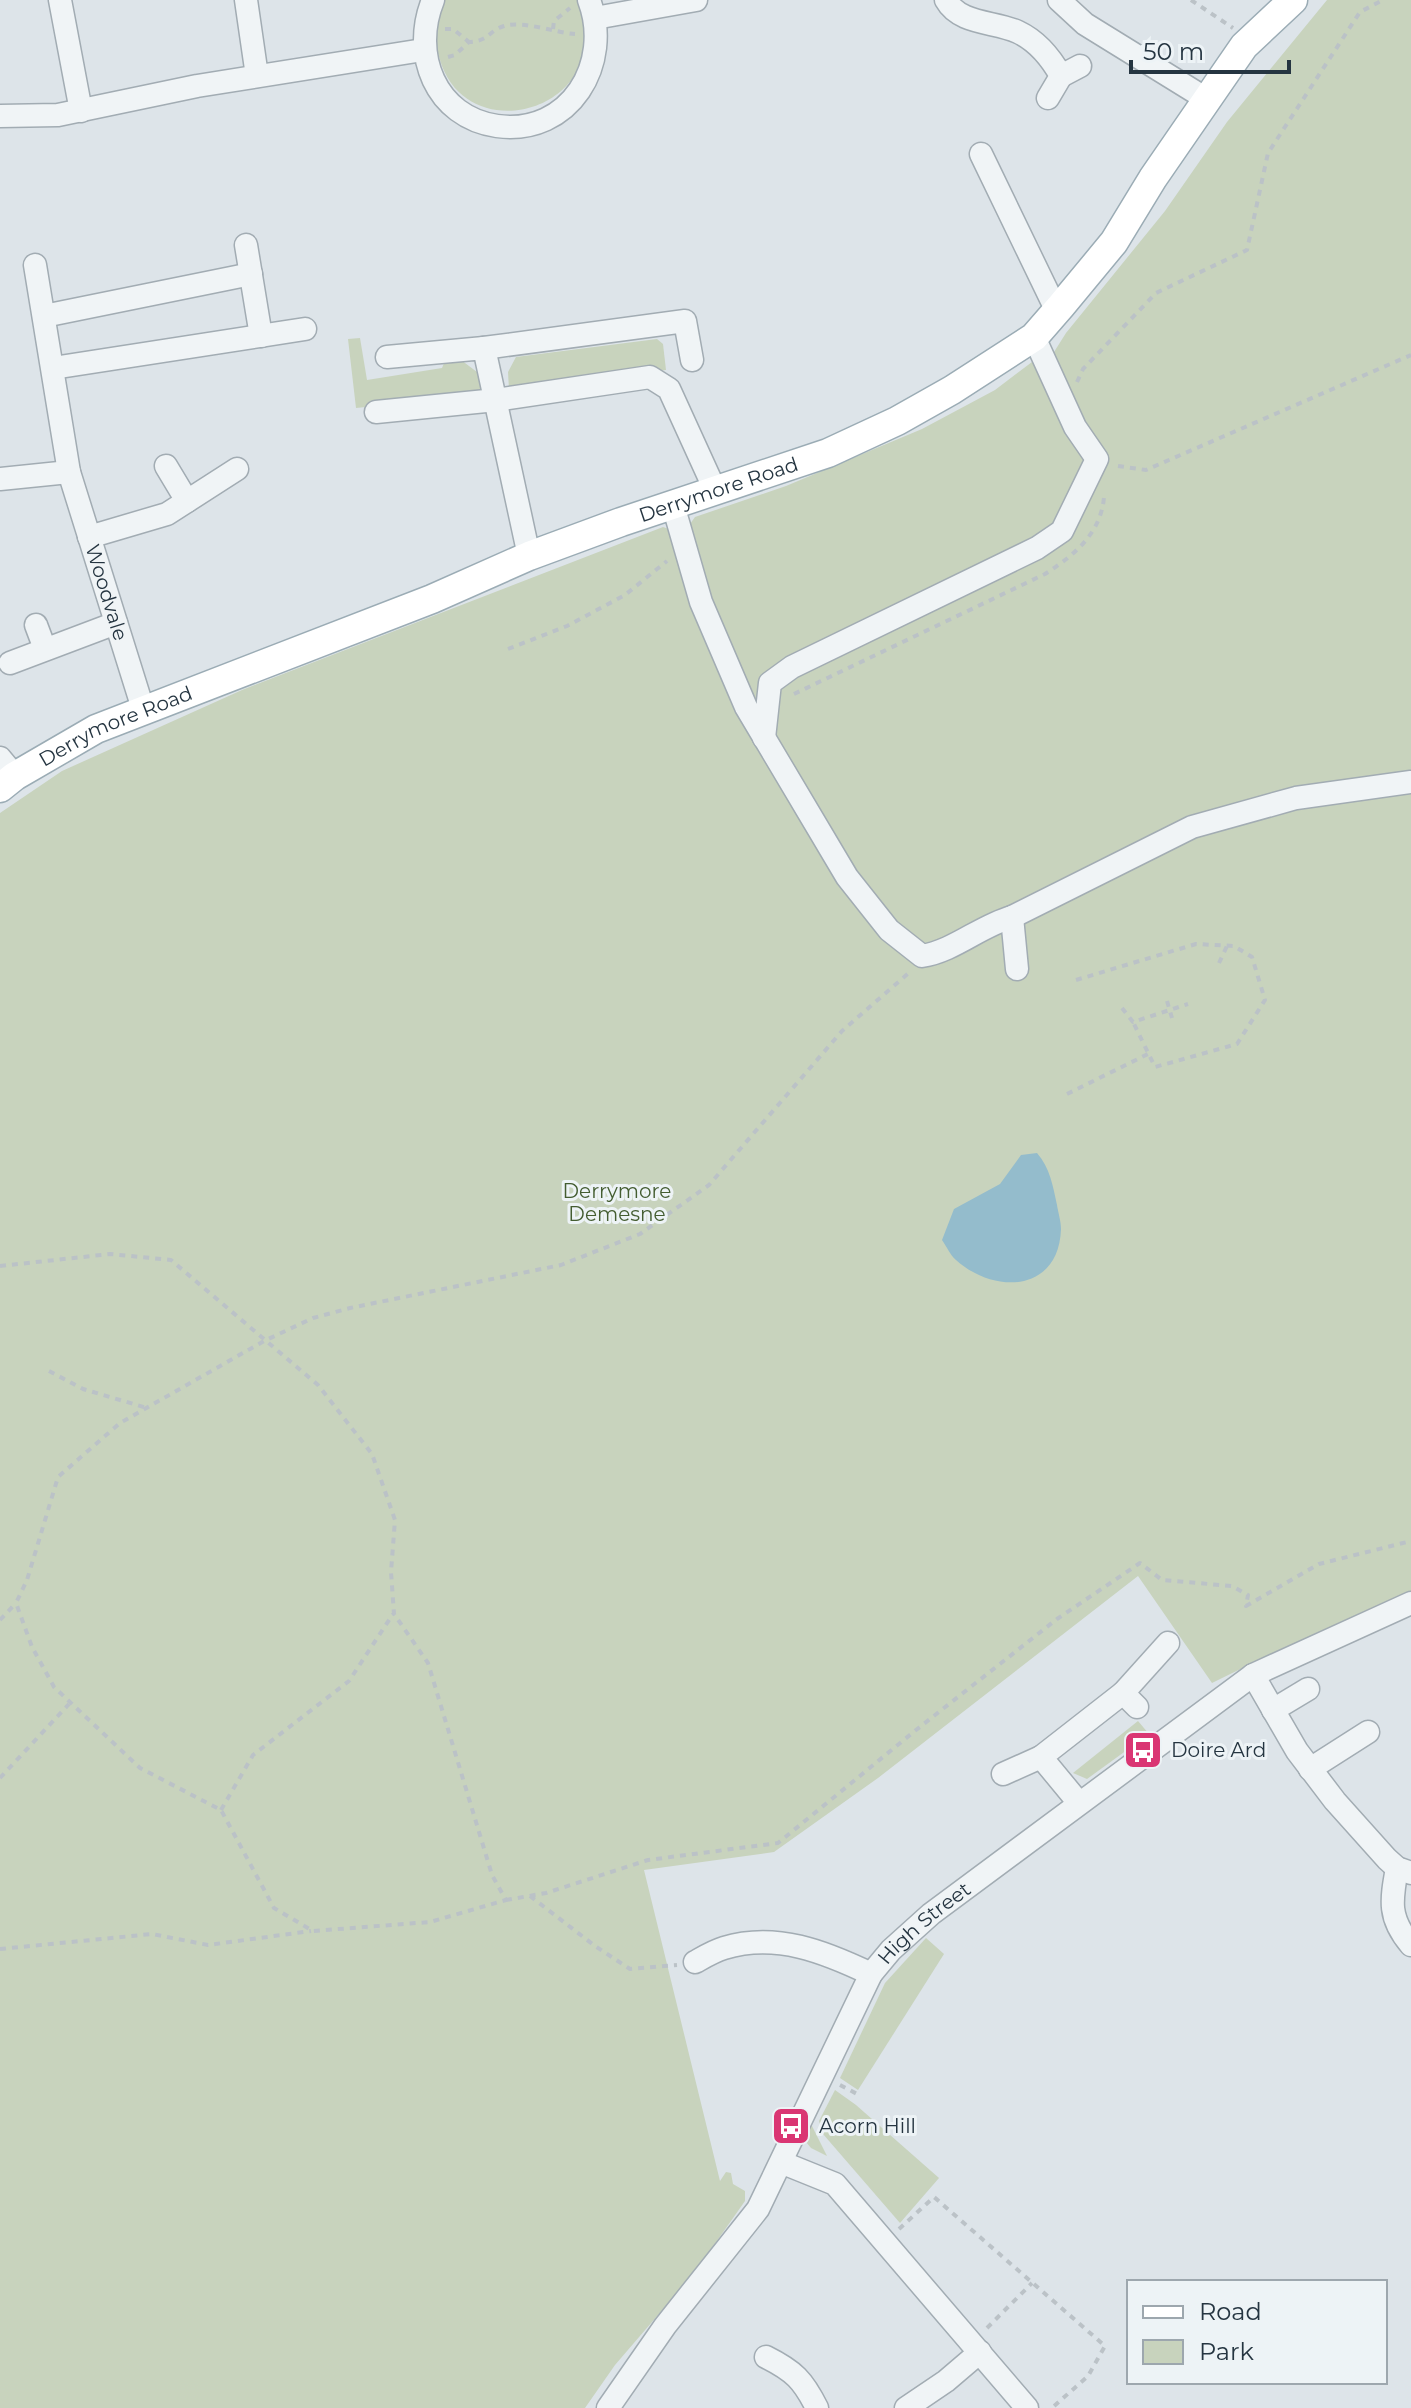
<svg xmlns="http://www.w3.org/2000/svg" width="1411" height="2408" font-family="Montserrat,sans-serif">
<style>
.green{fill:#c8d3bd}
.water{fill:#94bccc}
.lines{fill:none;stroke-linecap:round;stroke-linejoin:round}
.minor-casing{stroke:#a2acb3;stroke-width:25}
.major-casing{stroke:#9bacb5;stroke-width:31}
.path{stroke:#bbc2c7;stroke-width:4;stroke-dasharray:6 6;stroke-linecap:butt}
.minor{stroke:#f0f4f6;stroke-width:22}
.major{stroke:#fff;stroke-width:28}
.labels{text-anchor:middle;stroke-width:6;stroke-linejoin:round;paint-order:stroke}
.street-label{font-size:20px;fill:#253541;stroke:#edf3f6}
.park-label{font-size:20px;fill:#445d31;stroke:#edf3f6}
.poi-label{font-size:20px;fill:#253541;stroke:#edf3f6;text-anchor:start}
</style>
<rect width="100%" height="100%" fill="#dde4e9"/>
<g class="green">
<path d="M444,0H577C622,108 468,154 440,60C433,40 435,19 444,0Z"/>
<path d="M1327,0H1411V1594L1281,1649L1212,1683L1138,1576L878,1778L774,1852L644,1870L720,2181L726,2172L731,2173L733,2184L745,2191V2201L695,2272L615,2365L585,2408H0V813L62,771L242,690L663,527L672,530L690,524L695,517L786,486L922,429L995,390L1036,359L1040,362L1054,352L1066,333L1165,211L1227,122Z"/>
<path d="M360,338L367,380L442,368L445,361L461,360L481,375L483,395L356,408L348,339Z"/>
<path d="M657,339L663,344L666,370L509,390L508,372L516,357Z"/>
<path d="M1138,1721L1149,1734L1087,1779L1073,1773Z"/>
<path d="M926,1938L944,1954L858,2090L840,2078L885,1983Z"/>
<path d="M835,2090L856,2105L939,2178L900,2223L823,2134L819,2121Z"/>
<path d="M810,2122L827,2156L811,2148L806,2142Z"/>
</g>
<path class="water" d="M1037,1153C1050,1168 1053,1186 1057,1205C1058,1212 1061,1221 1061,1229C1059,1292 995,1295 956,1260C950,1255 947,1247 942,1240L954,1209L1000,1184L1021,1155Z"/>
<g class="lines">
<g class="minor-casing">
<g id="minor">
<path d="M60,0L81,111"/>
<path d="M246,0L257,76"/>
<path d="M433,0C411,54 435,117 497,126C570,136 613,63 589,0"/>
<path d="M946,0C960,25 995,21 1018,32C1037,41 1051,58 1061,76L1048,98"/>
<path d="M1059,0L1085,24L1208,100"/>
<path d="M595,18L696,0"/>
<path d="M1061,76L1080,66"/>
<path d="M0,116L58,115L197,86L423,50"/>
<path d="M981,154L1052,301L1059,308"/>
<path d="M246,245L261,336"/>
<path id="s1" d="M35,265L69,472L144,712"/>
<path d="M44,316L251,274"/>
<path d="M484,348L685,321L692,360"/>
<path d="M387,357L484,348L529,556"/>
<path d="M53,368L305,329"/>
<path d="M376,412L496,400L650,377L669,389L715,490"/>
<path d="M166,466L187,501"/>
<path d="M0,479L69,472"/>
<path d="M673,505L701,602L746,707L847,877L889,930L922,956C954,951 980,926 1012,917L1192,827L1296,798L1411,782"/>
<path d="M89,537L167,514L237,469"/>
<path d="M36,625L45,649"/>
<path d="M10,663L116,623"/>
<path d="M764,738L770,683L792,667L1037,548L1062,531L1097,459L1075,427L1034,337"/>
<path d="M0,758L15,776"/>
<path d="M1012,917L1017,969"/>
<path d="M1253,1675L1297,1751L1335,1801L1387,1859L1397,1868L1411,1873"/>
<path d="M1123,1693L1168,1643"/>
<path d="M1273,1710L1308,1689"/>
<path d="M1310,1769L1368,1732"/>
<path d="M1003,1774L1041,1757"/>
<path d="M1079,1803L1041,1757L1123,1693L1137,1707"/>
<path d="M1397,1868C1391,1901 1388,1918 1411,1945"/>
<path d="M695,1962C704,1957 714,1951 724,1948C776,1932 825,1952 871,1974"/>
<path d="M783,2163L835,2184L1027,2408"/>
<path d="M766,2357C794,2371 803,2380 817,2408"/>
<path id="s2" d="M608,2408L665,2326L758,2209L871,1974L891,1950L931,1914L1253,1675L1411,1603"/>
<path d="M906,2408L946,2381L980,2352"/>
</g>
</g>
<g class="major-casing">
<g id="major">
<path id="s3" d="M0,788L15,776L96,729L432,599L529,556L621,522L828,453L897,421L952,390L1034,337L1061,306L1114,242L1153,178L1244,46L1293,0"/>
</g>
</g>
<g class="path">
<path d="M1191,0L1233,28"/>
<path d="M445,29H453L469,42"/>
<path d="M553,29L554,21L570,8"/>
<path d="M448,57L455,55L469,42C490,41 488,31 504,26C522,20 557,33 575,34"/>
<path d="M1077,382L1083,369L1156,293L1247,250L1268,153L1360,12L1383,0"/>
<path d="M1118,466L1146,470L1411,355"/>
<path d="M508,649L567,626L625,595L667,561"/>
<path d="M794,694L1045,574C1073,556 1101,534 1104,497"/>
<path d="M1219,963L1227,946"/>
<path d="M1076,980L1196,944L1234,946L1252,957L1265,1000L1237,1044L1155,1067L1133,1022"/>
<path d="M1167,1001L1172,1018"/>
<path d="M1122,1008L1133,1022L1188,1004"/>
<path d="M1067,1094L1150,1053"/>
<path d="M0,1266L110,1254L171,1260L318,1385L372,1454L395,1520L391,1572L394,1614L428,1663L492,1875L506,1900L430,1922L313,1931L274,1908L221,1810L140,1768L54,1687L32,1647L16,1603L27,1580L58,1477L120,1423L264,1341L313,1318L350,1308L561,1265L640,1234L709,1185L842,1031L911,971"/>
<path d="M49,1371L83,1389L147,1408"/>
<path d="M0,1620L16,1603"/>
<path d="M0,1778L69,1704"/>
<path d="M221,1810L253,1755L349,1681L393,1614"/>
<path d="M530,1896L595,1946L630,1969L677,1965"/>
<path d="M506,1900L546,1893L648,1860L778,1843L916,1730L1057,1619L1140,1563L1162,1580L1232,1586L1248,1595L1246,1606L1319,1564L1411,1541"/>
<path d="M0,1949L152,1934L208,1945L311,1931"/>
<path d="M840,2085L859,2095"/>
<path d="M899,2229L934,2197L1105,2346L1088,2376L1052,2408"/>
<path d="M987,2328L1032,2283"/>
</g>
<use href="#minor" class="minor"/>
<use href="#major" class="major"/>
</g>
<defs>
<g id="bus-square" transform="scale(2)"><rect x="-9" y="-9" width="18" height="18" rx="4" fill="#da3673" stroke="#edf3f6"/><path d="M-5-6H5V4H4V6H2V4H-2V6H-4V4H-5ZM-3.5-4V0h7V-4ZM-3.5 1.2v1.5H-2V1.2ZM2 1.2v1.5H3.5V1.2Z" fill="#fff"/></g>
</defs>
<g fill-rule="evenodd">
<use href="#bus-square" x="1143" y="1750"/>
<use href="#bus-square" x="791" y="2126"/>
</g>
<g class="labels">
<g class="street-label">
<text dy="7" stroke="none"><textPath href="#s3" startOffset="780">Derrymore Road</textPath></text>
<text dy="7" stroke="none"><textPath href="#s1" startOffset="336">Woodvale</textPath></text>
<text dy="7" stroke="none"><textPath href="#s3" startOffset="132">Derrymore Road</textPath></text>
<text dy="7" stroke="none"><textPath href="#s2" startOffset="584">High Street</textPath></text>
</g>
<g class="park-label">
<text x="617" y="1198">Derrymore<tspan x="617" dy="23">Demesne</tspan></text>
</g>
<g class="poi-label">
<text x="1171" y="1757">Doire Ard</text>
<text x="819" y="2133">Acorn Hill</text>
</g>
</g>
<rect x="1127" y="2280" width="260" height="104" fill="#edf3f6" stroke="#9da7ae" stroke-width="2"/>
<rect x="1143" y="2306" width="40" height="12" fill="#ffffff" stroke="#9da7ae" stroke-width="2"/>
<text x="1199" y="2320" font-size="24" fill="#253541">Road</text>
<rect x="1143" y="2340" width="40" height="24" fill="#c8d3bd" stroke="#9da7ae" stroke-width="2"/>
<text x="1199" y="2360" font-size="24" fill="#253541">Park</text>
<path d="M1131 60v12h158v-12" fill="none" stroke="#253541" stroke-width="4"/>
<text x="1143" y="60" font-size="24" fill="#253541" stroke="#edf3f6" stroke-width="6" paint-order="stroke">50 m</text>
</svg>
